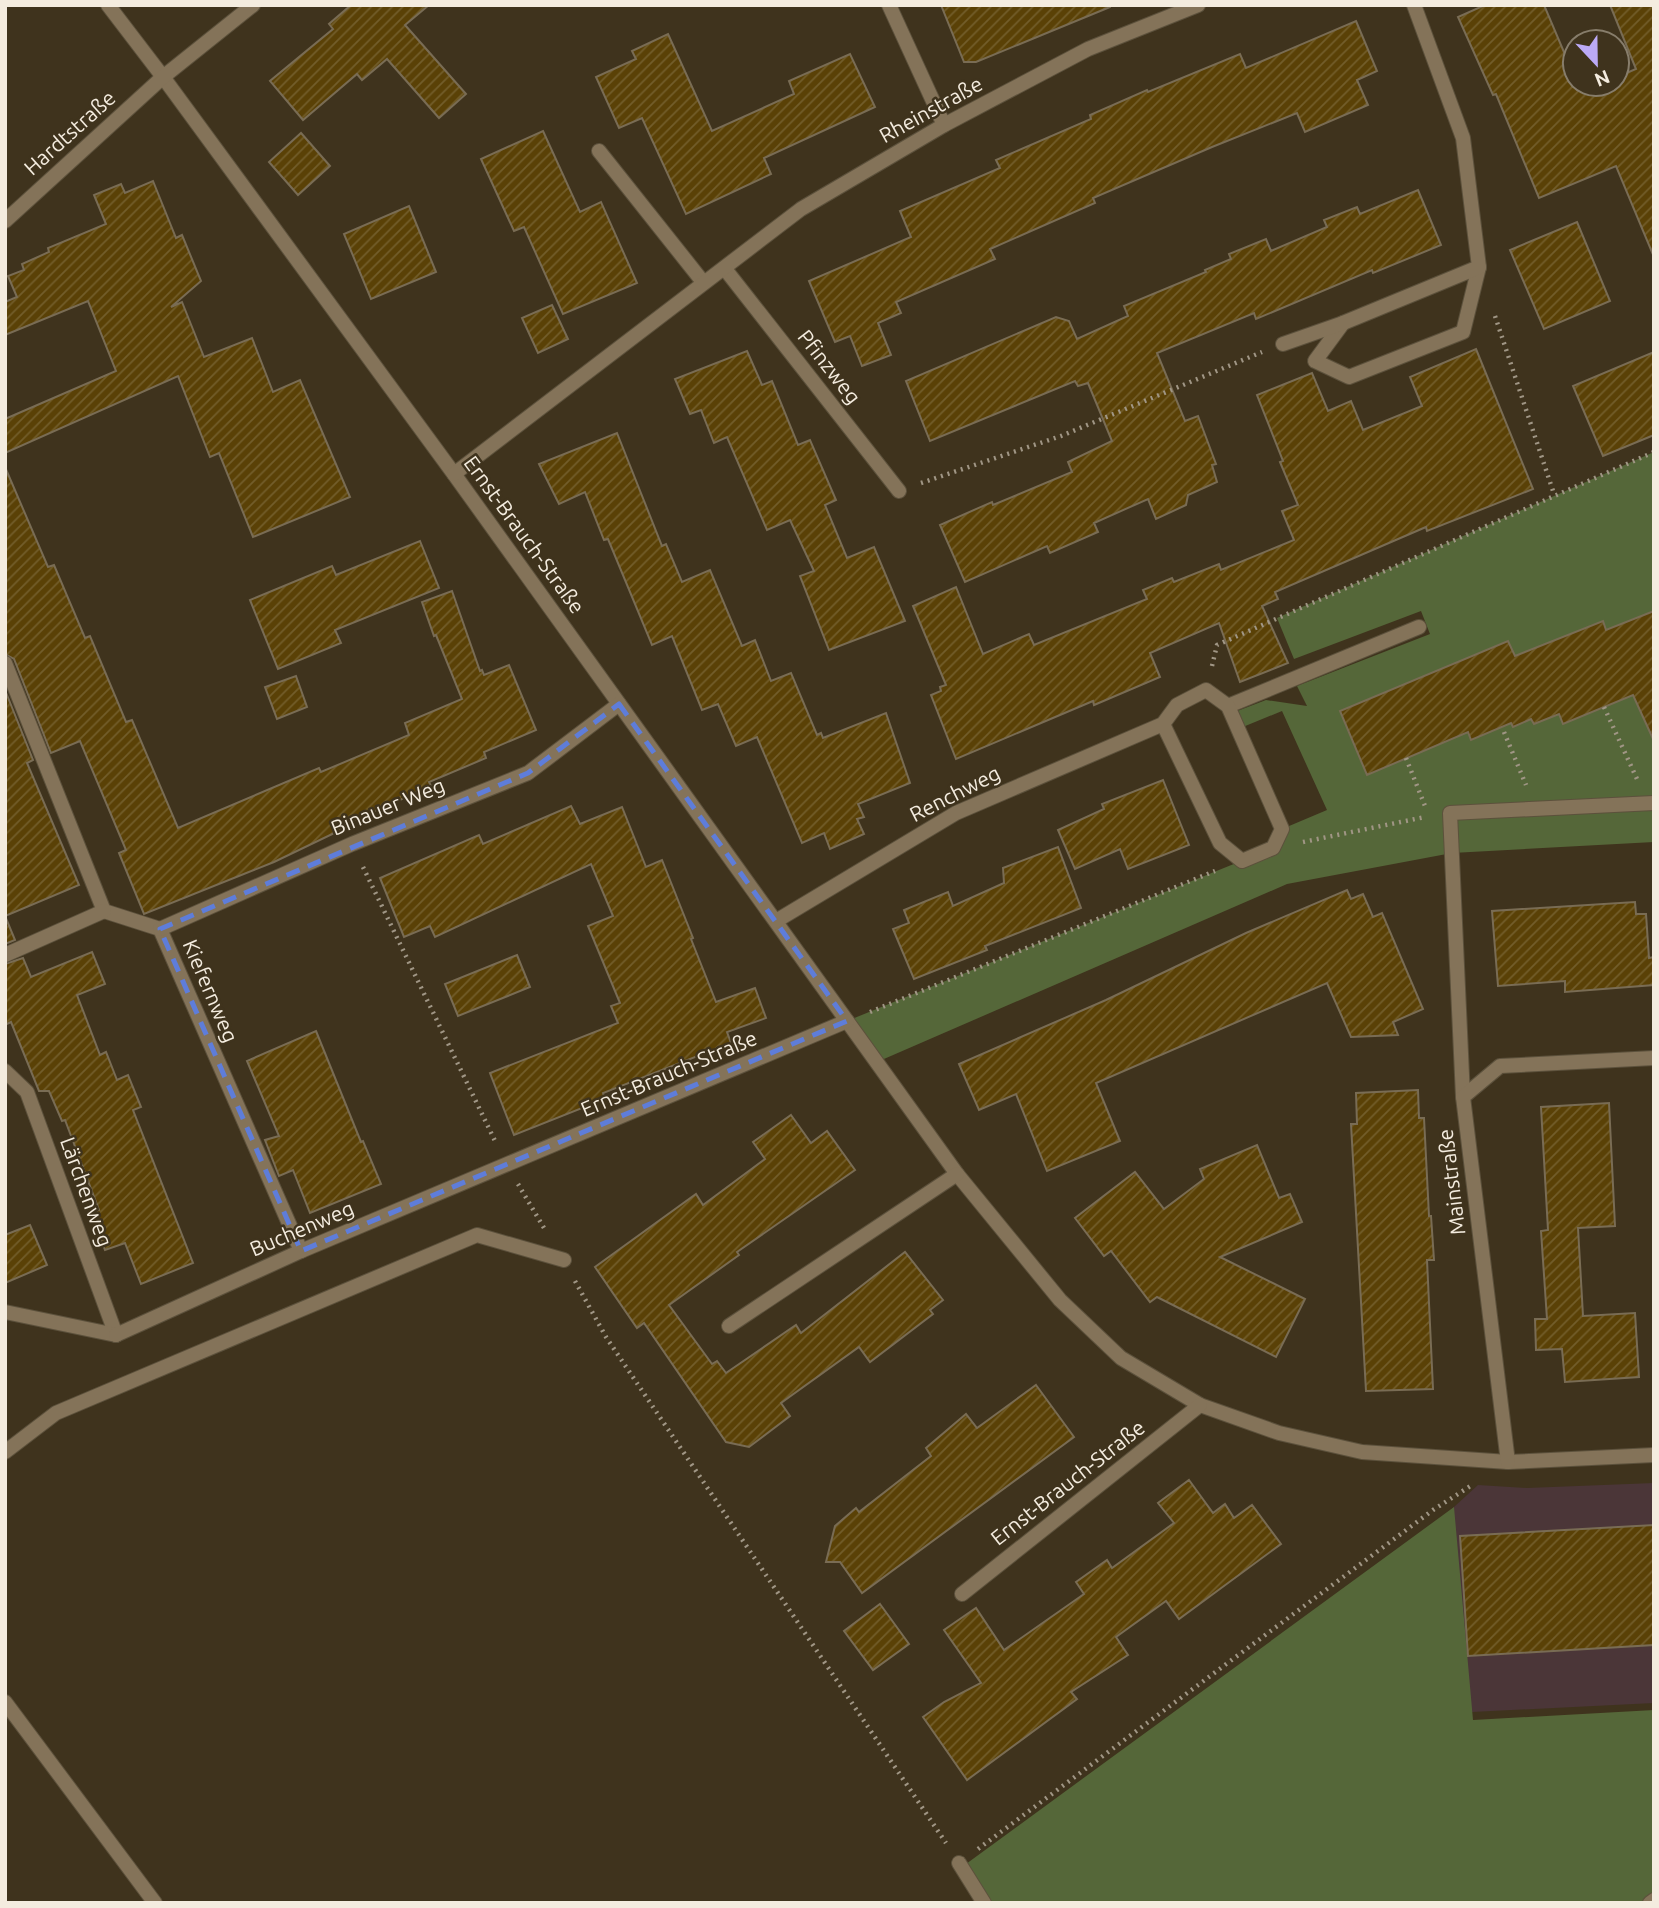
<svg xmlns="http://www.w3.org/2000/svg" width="1659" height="1908" font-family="Ubuntu,sans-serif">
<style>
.commercial{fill:#4b3638}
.green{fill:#556739}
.building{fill:url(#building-hatch);stroke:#796c54;stroke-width:2}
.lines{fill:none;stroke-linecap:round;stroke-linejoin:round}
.service-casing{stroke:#5c513c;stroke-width:16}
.minor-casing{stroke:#5c513c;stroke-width:16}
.path{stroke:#a09685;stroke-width:4.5;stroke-dasharray:2 5;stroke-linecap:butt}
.service{stroke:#847359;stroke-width:14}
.minor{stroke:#847359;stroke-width:14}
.marked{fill:none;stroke:#5e7dda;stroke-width:5;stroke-dasharray:14 9;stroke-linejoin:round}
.labels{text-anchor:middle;stroke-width:5;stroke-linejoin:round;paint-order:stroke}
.street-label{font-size:21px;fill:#f4ecdf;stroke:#3f331d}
</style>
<defs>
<pattern id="building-hatch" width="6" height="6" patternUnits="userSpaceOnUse" patternTransform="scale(1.75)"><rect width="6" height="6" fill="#5a4106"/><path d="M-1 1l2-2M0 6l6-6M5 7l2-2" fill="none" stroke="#725d2a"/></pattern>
</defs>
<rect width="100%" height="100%" fill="#3f331d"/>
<path class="commercial" d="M1654,1483V1703L1452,1713L1443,1517L1478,1485L1527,1488Z"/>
<g class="green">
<path d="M1654,452V842L1452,853L1287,884L877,1062L847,1021L1273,848L1282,829L1327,810L1282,711L1238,729L1232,713L1266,700L1307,706L1297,686L1430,634L1421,611L1294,659L1277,618Z"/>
<path d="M1454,1507L1473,1720L1654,1710V1893L1640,1903H992L966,1864Z"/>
</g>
<g class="building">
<path d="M351,5H429L405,25L466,94L439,118L387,59L362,80L357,74L303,120L270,81L333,29L329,24Z"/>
<path d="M941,5H1110V7L976,62H964Z"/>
<path d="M1485,5H1544L1575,78V84H1577L1581,92L1600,84H1617V77L1636,69L1610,5H1654V257L1616,166L1539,198L1496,94L1493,95L1458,17Z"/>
<path d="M1356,21L1377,71L1357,80L1368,105L1305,132L1297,113L1212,147L1093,198L1095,203L990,249L995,259L896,302L901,313L878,323L891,355L862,366L850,336L835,342L809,281L911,237L900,211L1000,168L996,160L1091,119L1090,115L1147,90L1148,92L1240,54L1246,68Z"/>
<path d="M668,34L712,131L794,94L789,81L850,54L875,107L764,158L771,174L686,214L642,118L619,128L596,77L636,59L632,51Z"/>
<path d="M543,131L580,212L601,202L637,283L563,314L524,227L514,231L481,159Z"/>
<path d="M301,133L330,166L298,195L269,162Z"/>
<path d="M153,181L176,238L182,235L201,281L171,307L182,302L204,357L252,338L273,392L300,380L350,497L253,537L219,453L210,457L178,376L5,453V419L116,371L88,301L5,335V302L17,297L8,276L24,270L22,264L49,252L48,248L106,224L94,195L121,184L125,193Z"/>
<path d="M1418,190L1441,245L1373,273L1372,270L1256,319L1254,313L1157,353L1185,421L1198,416L1216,464L1212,465L1217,482L1188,495L1186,505L1156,519L1148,499L1094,523L1098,532L1050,553L1047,546L965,582L940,525L992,502L993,505L1072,472L1068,462L1112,441L1088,383L1078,386L1075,381L930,441L906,381L1056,317L1069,321L1077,339L1128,316L1124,306L1206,272L1205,270L1231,259L1229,254L1266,239L1271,251L1327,227L1324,220L1357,207L1360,214Z"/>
<path d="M409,206L436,272L371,299L344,234Z"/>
<path d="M1577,222L1610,301L1544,329L1510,250Z"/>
<path d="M552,305L568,339L538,353L522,318Z"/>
<path d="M1476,349L1533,489L1427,531L1426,527L1275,592L1278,599L1262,606L1288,663L1240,682L1219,623L1150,653L1160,677L1094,705L1093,701L956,759L931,695L941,691L940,687L946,685L913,606L956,587L983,654L1029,634L1034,645L1147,599L1143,590L1172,578L1174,582L1219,564L1221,570L1294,540L1282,511L1298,505L1280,462L1283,461L1257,395L1312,373L1328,411L1351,401L1363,430L1422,406L1410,377Z"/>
<path d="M747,351L762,385L772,381L798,445L810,440L836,500L825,505L847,558L874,547L905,621L829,650L800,576L814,571L790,520L767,530L727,437L714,443L701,410L690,414L675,379Z"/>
<path d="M1654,352V435L1603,456L1573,386Z"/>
<path d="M617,433L662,546L666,544L682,582L710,570L742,646L755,640L771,681L791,673L817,735L821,733L823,738L886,713L910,783L858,804L864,817L857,819L864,834L830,849L824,833L802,843L757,737L736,746L718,704L702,710L672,636L652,645L608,539L604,540L585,492L559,504L539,464Z"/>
<path d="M5,467L48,567L54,565L85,638L90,636L126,722L132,720L178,828L319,768L321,772L409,735L405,723L462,699L436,635L434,636L422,602L452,591L480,671L482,670L484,675L509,665L536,730L484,752L486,758L429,782L431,786L346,824L347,827L274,862L144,914L119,853L126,850L80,741L51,753L14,659L5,654Z"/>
<path d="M420,541L439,588L335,630L341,643L278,669L250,600L332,566L336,575Z"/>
<path d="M1654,611V741L1633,695L1563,724L1559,714L1534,724L1531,719L1513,727L1511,723L1471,740L1468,732L1367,775L1340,711L1508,641L1515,656L1603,621L1606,630Z"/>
<path d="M296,676L307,707L277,719L265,687Z"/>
<path d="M5,690L33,760L27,763L79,885L5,916L15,940L5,944Z"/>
<path d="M1163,780L1189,845L1128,869L1120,849L1075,869L1058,830L1104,809L1102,804Z"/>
<path d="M571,806L580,824L622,807L646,867L662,860L693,938L691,939L716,1002L755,988L766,1018L727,1032L731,1043L603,1093L605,1099L514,1135L490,1073L618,1023L611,1006L620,1003L588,926L613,916L591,864L435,937L430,926L404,937L380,878L479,835L483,844Z"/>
<path d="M1058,847L1081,908L985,946L987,950L914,979L893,929L909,923L904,910L948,892L953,906L1004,883L1003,868Z"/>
<path d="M1347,890L1351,899L1363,894L1373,917L1382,913L1423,1009L1393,1022L1398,1035L1351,1037L1327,983L1096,1083L1120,1141L1047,1171L1016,1094L979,1110L959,1064L1106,1000L1246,933Z"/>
<path d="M1635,902L1636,914H1646L1649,958L1654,957V985L1565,992V981L1498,986L1492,911Z"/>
<path d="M92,952L105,984L77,995L100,1055L106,1052L117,1080L128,1075L141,1107L133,1110L193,1263L141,1284L125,1243L105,1250L91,1213L99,1210L65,1120L62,1121L49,1091H39L11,1022L5,1025V964L23,958L31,977Z"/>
<path d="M517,955L530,987L458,1016L445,984Z"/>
<path d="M316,1031L361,1142L363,1141L381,1184L310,1213L293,1170L279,1176L265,1140L279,1136L247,1061Z"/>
<path d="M1418,1090L1419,1118H1424L1429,1216H1431L1434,1260H1427L1433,1389L1366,1391L1351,1124H1357L1356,1093Z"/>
<path d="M1609,1103L1615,1226L1578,1228L1583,1316L1635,1313L1639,1377L1565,1382L1562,1349L1536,1350L1535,1319H1547L1541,1231L1548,1230L1541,1107Z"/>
<path d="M791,1115L811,1143L827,1131L855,1170L737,1252L739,1255L669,1305L712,1364L717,1361L726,1373L796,1325L801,1333L905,1252L943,1300L930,1310L933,1314L870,1362L859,1347L781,1403L790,1416L749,1447L726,1442L644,1323L637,1328L595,1267L696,1194L703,1205L765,1159L753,1142Z"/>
<path d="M1257,1145L1279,1198L1290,1194L1302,1222L1220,1257L1305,1299L1276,1357L1157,1297L1150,1302L1111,1251L1104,1256L1075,1218L1135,1172L1164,1209L1204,1179L1200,1169Z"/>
<path d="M30,1225L47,1265L5,1283V1235Z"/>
<path d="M1036,1385L1074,1437L862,1593L840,1562H826L835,1526L856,1508L859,1512L931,1456L926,1448L966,1414L977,1428Z"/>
<path d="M1189,1480L1213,1513L1225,1504L1234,1518L1252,1505L1281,1544L1179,1619L1166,1601L1116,1637L1128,1655L1071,1692L1077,1699L967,1780L923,1717L944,1702L981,1683L944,1630L976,1608L1004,1650L1084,1594L1076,1582L1107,1560L1112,1568L1174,1523L1158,1503Z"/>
<path d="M1654,1525V1645L1468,1656L1460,1536Z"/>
<path d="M880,1604L909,1644L873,1670L844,1631Z"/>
</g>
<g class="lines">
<g class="service-casing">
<g id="service">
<path d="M1228,706L1419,627"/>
<path d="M5,1452L56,1413L477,1235L564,1260"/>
<path d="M5,1702L155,1903"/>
<path d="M959,1863L984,1903"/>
<path d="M1650,1903L1654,1900"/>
</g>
</g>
<g class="minor-casing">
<g id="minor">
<path d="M108,5L163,77L454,474L957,1174L1060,1300L1121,1358L1200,1405L1279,1433L1362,1452L1508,1462L1654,1455"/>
<path d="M889,5L944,125"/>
<path d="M599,151L703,282"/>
<path d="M5,221L163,77L253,5"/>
<path d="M725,269L899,491"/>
<path d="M1343,323L1315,361L1349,377L1463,332L1479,267"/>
<path d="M1283,344L1343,323L1479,267L1463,138L1414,5"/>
<path d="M454,474L801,209L944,125L1088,49L1198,5"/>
<path d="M5,663L104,911L160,929L301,1251"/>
<path d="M776,921L956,813L1163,724L1220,843L1242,861L1273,848L1282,829L1228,706L1206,690L1177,705L1163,724"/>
<path d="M160,929L352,844L528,773L619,704"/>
<path d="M5,955L104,911"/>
<path d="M5,1071L27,1092L116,1335"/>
<path d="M1463,1097L1450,813L1654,803"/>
<path d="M5,1312L116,1335"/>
<path d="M729,1326L957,1174"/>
<path d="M116,1335L301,1251L847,1021"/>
<path d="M1508,1462L1463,1097L1500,1066L1654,1058"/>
<path d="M962,1594L1200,1405"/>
</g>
</g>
<g class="path">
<path d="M1495,316L1554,494"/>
<path d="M921,483L1061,436L1262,352"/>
<path d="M1212,666L1217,645L1654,452"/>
<path d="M1604,707L1637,779"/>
<path d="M1504,732L1526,785"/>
<path d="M1406,758L1425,806"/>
<path d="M1303,842L1425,817"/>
<path d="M363,867L496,1143"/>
<path d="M870,1012L1215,871"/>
<path d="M518,1184L544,1228"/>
<path d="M575,1281L606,1337L946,1843"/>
<path d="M978,1849L1433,1510L1472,1485"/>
</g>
<use href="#service" class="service"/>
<use href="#minor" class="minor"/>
</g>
<path class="marked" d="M619,704L847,1021L301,1251L160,929L528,773Z"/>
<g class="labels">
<g class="street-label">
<text transform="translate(931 110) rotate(-29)" y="7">Rheinstraße</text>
<text transform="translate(70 133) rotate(-42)" y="7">Hardtstraße</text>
<text transform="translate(829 367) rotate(52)" y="7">Pfinzweg</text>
<text transform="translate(524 535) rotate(54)" y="7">Ernst-Brauch-Straße</text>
<text transform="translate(955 794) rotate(-27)" y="7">Renchweg</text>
<text transform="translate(388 807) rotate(-22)" y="7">Binauer Weg</text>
<text transform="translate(210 991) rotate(67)" y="7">Kiefernweg</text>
<text transform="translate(669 1074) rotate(-23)" y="7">Ernst-Brauch-Straße</text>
<text transform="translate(1452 1182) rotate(-97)" y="7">Mainstraße</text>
<text transform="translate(86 1192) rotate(70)" y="7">Lärchenweg</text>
<text transform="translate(302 1229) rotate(-23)" y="7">Buchenweg</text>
<text transform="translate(1068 1483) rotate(-38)" y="7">Ernst-Brauch-Straße</text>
</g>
</g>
<rect width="1659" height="1908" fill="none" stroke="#f4ecdf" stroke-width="14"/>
<g transform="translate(1596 63) rotate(158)"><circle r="33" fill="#3f331d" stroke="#877d6b" stroke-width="2"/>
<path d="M0-5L12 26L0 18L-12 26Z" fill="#bcaaf6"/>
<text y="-10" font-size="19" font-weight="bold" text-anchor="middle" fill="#f4ecdf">N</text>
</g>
</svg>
